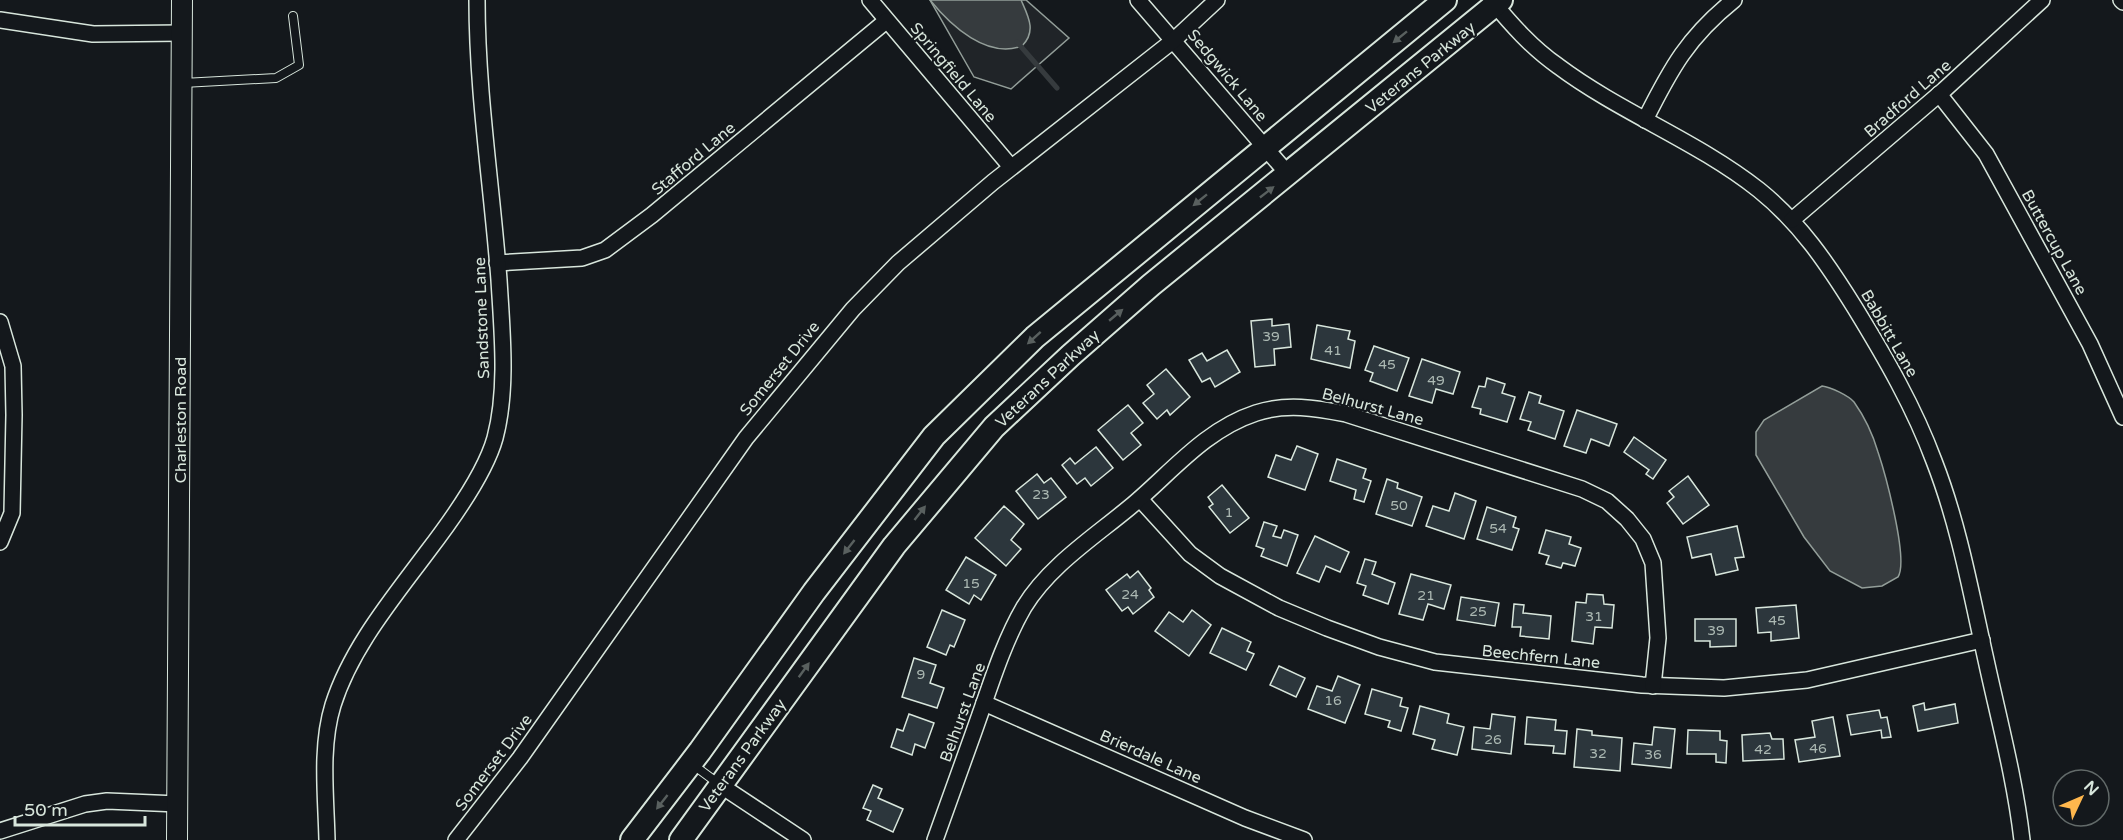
<svg xmlns="http://www.w3.org/2000/svg" width="2123" height="840" font-family="'Varela Round',sans-serif">
<style>
.green{fill:#202428;stroke:#939e99;stroke-width:1.5}
.water{fill:#363b3e;stroke:#939e99;stroke-width:1.5}
.lines{fill:none;stroke-linecap:round;stroke-linejoin:round}
.stream{stroke:#363b3e;stroke-width:5}
.building{fill:#2c363c;stroke:#d8e6dc;stroke-width:1.5}
.service-casing{stroke:#d8e6dc;stroke-width:10}
.minor-casing{stroke:#d8e6dc;stroke-width:18}
.tertiary-casing{stroke:#d8e6dc;stroke-width:22}
.secondary-casing{stroke:#d8e6dc;stroke-width:26}
.service{stroke:#14181c;stroke-width:8}
.minor{stroke:#14181c;stroke-width:15}
.tertiary{stroke:#14181c;stroke-width:20}
.secondary{stroke:#14181c;stroke-width:22}
.oneway{fill:#59605f}
.labels{text-anchor:middle;stroke-width:4.5;stroke-linejoin:round;paint-order:stroke}
.number-label{font-size:14px;fill:#adbab4}
.street-label{font-size:16px;fill:#d8e6dc;stroke:#14181c}
</style>
<rect width="100%" height="100%" fill="#14181c"/>
<path class="green" d="M930,0H1026L1069,38L1011,89L974,77Z"/>
<g class="water">
<path d="M930,0H1021C1028,16 1037,31 1022,46C987,59 951,26 930,0Z"/>
<path d="M1822,386C1831,387 1849,396 1854,402C1864,416 1873,435 1878,452C1885,473 1909,560 1898,577L1882,586L1862,588L1830,571L1804,537L1756,455V432L1764,420Z"/>
</g>
<g class="lines">
<path class="stream" d="M1017,42L1057,88"/>
</g>
<g class="building">
<path d="M1272,319V326L1289,324L1291,347L1274,349L1275,365L1255,367L1251,321Z"/>
<path d="M1317,325L1350,331L1348,339L1355,341L1350,368L1311,359Z"/>
<path d="M1374,346L1409,358L1397,391L1370,381L1373,373L1365,370Z"/>
<path d="M1227,350L1240,372L1215,387L1210,378L1202,382L1189,360L1202,353L1207,361Z"/>
<path d="M1422,359L1460,372L1453,394L1436,389L1432,403L1409,396Z"/>
<path d="M1166,369L1190,397L1170,415L1167,410L1157,419L1143,403L1154,394L1147,385Z"/>
<path d="M1487,378L1505,384L1502,393L1515,397L1507,422L1480,414L1481,409L1472,407L1479,386L1485,387Z"/>
<path d="M1529,392L1541,396L1539,403L1564,411L1555,439L1528,430L1531,422L1520,419Z"/>
<path d="M1128,405L1143,423L1131,433L1141,445L1123,460L1098,430Z"/>
<path d="M1577,410L1617,424L1609,446L1591,439L1586,453L1564,446Z"/>
<path d="M1634,437L1666,460L1653,479L1646,474L1649,470L1624,452Z"/>
<path d="M1297,446L1318,454L1305,490L1268,477L1276,455L1291,460Z"/>
<path d="M1096,447L1113,468L1091,486L1085,478L1077,484L1062,465L1070,458L1075,464Z"/>
<path d="M1337,459L1366,469L1363,478L1371,481L1364,502L1354,499L1356,490L1330,481Z"/>
<path d="M1037,474L1044,483L1051,478L1066,497L1038,519L1016,491Z"/>
<path d="M1688,476L1709,505L1683,524L1667,503L1674,497L1669,491Z"/>
<path d="M1387,479L1398,483L1397,488L1422,497L1412,526L1376,514Z"/>
<path d="M1222,485L1249,518L1230,533L1209,507L1213,504L1208,497Z"/>
<path d="M1455,493L1476,501L1464,539L1426,526L1433,506L1449,511Z"/>
<path d="M1004,506L1024,524L1011,540L1021,549L1006,566L975,538Z"/>
<path d="M1487,507L1516,517L1513,527L1519,529L1512,550L1477,539Z"/>
<path d="M1264,522L1277,526L1273,536L1281,538L1284,530L1298,535L1287,566L1261,556L1264,549L1256,546Z"/>
<path d="M1737,526L1744,557L1735,558L1738,570L1716,575L1711,554L1692,558L1687,537Z"/>
<path d="M1546,530L1571,537L1569,544L1581,548L1575,566L1563,563L1561,568L1546,564L1549,556L1539,553Z"/>
<path d="M1315,536L1349,552L1340,572L1326,566L1319,582L1297,573Z"/>
<path d="M966,557L996,575L981,600L974,595L969,604L946,590Z"/>
<path d="M1365,559L1376,562L1372,574L1395,583L1388,604L1363,595L1366,586L1357,583Z"/>
<path d="M1138,571L1151,588L1149,590L1154,597L1133,614L1128,607L1122,611L1106,590L1127,574L1130,578Z"/>
<path d="M1411,574L1451,585L1444,609L1428,604L1423,620L1399,614Z"/>
<path d="M1587,594L1603,595L1604,604L1614,605L1612,628L1595,627L1593,644L1572,641L1576,602L1586,603Z"/>
<path d="M1461,597L1499,603L1495,626L1457,620Z"/>
<path d="M1514,604L1524,605L1523,613L1551,616L1549,639L1520,636L1521,627H1512Z"/>
<path d="M1796,605L1799,638L1771,641V632L1758,633L1756,608Z"/>
<path d="M942,610L965,620L954,647L950,645L946,655L927,647Z"/>
<path d="M1192,610L1211,625L1189,656L1155,631L1169,612L1183,622Z"/>
<path d="M1695,619H1736V646L1710,647V641H1695Z"/>
<path d="M1222,628L1251,642L1247,651L1254,654L1246,670L1210,653Z"/>
<path d="M914,658L936,665L930,683L944,688L937,708L902,697Z"/>
<path d="M1279,666L1305,678L1296,697L1270,685Z"/>
<path d="M1338,676L1360,685L1345,723L1308,709L1317,686L1332,691Z"/>
<path d="M1372,689L1402,698L1400,706L1408,708L1401,731L1388,727L1390,721L1365,714Z"/>
<path d="M1924,703L1925,710L1955,704L1958,723L1918,731L1913,706Z"/>
<path d="M1420,706L1449,714L1447,723L1464,727L1457,755L1432,749L1435,740L1413,734Z"/>
<path d="M1879,710L1881,718L1887,717L1891,737L1882,738L1881,730L1851,735L1847,715Z"/>
<path d="M909,714L934,723L925,748L915,744L912,755L891,747L897,729L903,731Z"/>
<path d="M1492,714L1515,717L1511,754L1472,749L1474,727L1490,729Z"/>
<path d="M1527,717L1556,720L1555,730L1567,731L1565,754L1553,753L1554,746L1525,744Z"/>
<path d="M1833,717L1840,756L1799,762L1795,740L1815,737L1812,721Z"/>
<path d="M1654,727L1675,729L1671,768L1632,764L1634,743L1652,745Z"/>
<path d="M1577,729L1592,731V735L1622,738L1620,771L1574,767Z"/>
<path d="M1688,730L1720,731V740L1727,741L1726,763L1716,762V754H1687Z"/>
<path d="M1770,733L1772,739H1783L1784,759L1743,761L1742,735Z"/>
<path d="M873,785L882,789L878,798L903,809L893,832L867,820L871,811L863,808Z"/>
</g>
<g class="lines">
<g class="service-casing">
<g id="service">
<path d="M183,83L276,78L299,65L293,16"/>
<path d="M692,764L719,784"/>
</g>
</g>
<g class="minor-casing">
<g id="minor">
<path d="M870,0L1011,167"/>
<path d="M1138,0L1288,174"/>
<path d="M1491,0C1511,24 1532,48 1558,66C1621,113 1697,141 1759,190C1800,223 1827,263 1855,308C1885,357 1914,407 1934,461C1959,525 1971,593 1986,660C1999,720 2015,779 2022,840"/>
<path d="M2121,0L2123,2"/>
<path d="M0,20L93,34L182,33"/>
<path d="M1939,94L1986,154L2090,344L2123,417"/>
<path d="M1645,120C1671,68 1688,37 1734,0"/>
<path d="M1792,220L1944,90L2042,0"/>
<path d="M497,263L582,258L605,250L652,215L886,21"/>
<path d="M0,322L13,366L14,415L12,513L0,542"/>
<path d="M1140,499L1190,554L1220,576L1279,608L1327,628L1379,647L1435,662L1642,685L1724,688L1807,680L1982,640"/>
<path d="M984,703L1245,818L1304,840"/>
<path d="M720,785L803,840"/>
<path d="M0,831L85,804L107,801L178,804"/>
<path d="M327,840C326,796 320,747 333,705C351,648 393,598 428,551C451,521 485,474 495,438C508,389 502,331 499,280C492,187 477,93 477,0"/>
<path d="M456,840L520,758L746,438L853,309L898,263L993,182L1174,40L1217,0"/>
<path d="M935,840C951,795 968,749 984,703C995,671 1007,636 1024,607C1049,566 1094,537 1130,507C1170,474 1204,430 1256,413C1286,403 1316,408 1346,414L1582,489L1607,501L1627,519L1643,539L1653,563L1658,638L1653,686"/>
</g>
</g>
<g class="tertiary-casing">
<path id="tertiary" d="M177,840L182,0"/>
</g>
<g class="secondary-casing">
<g id="secondary">
<path d="M632,840L700,751L814,592L934,436L1035,337L1445,0"/>
<path d="M681,840L894,546L994,427L1071,355L1151,285L1501,0"/>
</g>
</g>
<use href="#service" class="service"/>
<use href="#minor" class="minor"/>
<use href="#tertiary" class="tertiary"/>
<use href="#secondary" class="secondary"/>
</g>
<defs><path id="oneway-solid" d="M-6-.8H1V-3.2L6.5 0L1 3.2V.8H-6Z" transform="scale(1.5)"/></defs>
<g class="oneway">
<use href="#oneway-solid" transform="translate(1400 37) rotate(141)"/>
<use href="#oneway-solid" transform="translate(1267 192) rotate(-38)"/>
<use href="#oneway-solid" transform="translate(1200 200) rotate(141)"/>
<use href="#oneway-solid" transform="translate(1116 315) rotate(-40)"/>
<use href="#oneway-solid" transform="translate(1034 338) rotate(138)"/>
<use href="#oneway-solid" transform="translate(920 513) rotate(-52)"/>
<use href="#oneway-solid" transform="translate(849 547) rotate(128)"/>
<use href="#oneway-solid" transform="translate(804 670) rotate(-54)"/>
<use href="#oneway-solid" transform="translate(662 802) rotate(128)"/>
</g>
<g class="labels">
<g class="number-label">
<text x="1271" y="341">39</text>
<text x="1333" y="355">41</text>
<text x="1387" y="369">45</text>
<text x="1436" y="385">49</text>
<text x="1041" y="499">23</text>
<text x="1399" y="510">50</text>
<text x="1229" y="517">1</text>
<text x="1498" y="533">54</text>
<text x="971" y="588">15</text>
<text x="1130" y="599">24</text>
<text x="1426" y="600">21</text>
<text x="1478" y="616">25</text>
<text x="1594" y="621">31</text>
<text x="1777" y="625">45</text>
<text x="1716" y="635">39</text>
<text x="921" y="679">9</text>
<text x="1333" y="705">16</text>
<text x="1493" y="744">26</text>
<text x="1818" y="753">46</text>
<text x="1763" y="754">42</text>
<text x="1598" y="758">32</text>
<text x="1653" y="759">36</text>
</g>
<g class="street-label">
<text transform="translate(1420 67) rotate(-39)" y="6">Veterans Parkway</text>
<text transform="translate(954 72) rotate(50)" y="6">Springfield Lane</text>
<text transform="translate(1228 75) rotate(50)" y="6">Sedgwick Lane</text>
<text transform="translate(1907 98) rotate(-41)" y="6">Bradford Lane</text>
<text transform="translate(693 158) rotate(-40)" y="6">Stafford Lane</text>
<text transform="translate(2055 242) rotate(61)" y="6">Buttercup Lane</text>
<text transform="translate(481 318) rotate(-92)" y="6">Sandstone Lane</text>
<text transform="translate(1890 333) rotate(60)" y="6">Babbitt Lane</text>
<text transform="translate(779 368) rotate(-51)" y="6">Somerset Drive</text>
<text transform="translate(1047 378) rotate(-43)" y="6">Veterans Parkway</text>
<text transform="translate(1373 406) rotate(15)" y="6">Belhurst Lane</text>
<text transform="translate(180 420) rotate(-90)" y="6">Charleston Road</text>
<text transform="translate(1541 656) rotate(6)" y="6">Beechfern Lane</text>
<text transform="translate(962 712) rotate(-70)" y="6">Belhurst Lane</text>
<text transform="translate(742 755) rotate(-54)" y="6">Veterans Parkway</text>
<text transform="translate(1151 756) rotate(24)" y="6">Brierdale Lane</text>
<text transform="translate(493 762) rotate(-53)" y="6">Somerset Drive</text>
</g>
</g>
<g transform="translate(2081 798) rotate(46)"><circle r="28" fill="#14181c" stroke="#626a69" stroke-width="1.5"/>
<path d="M0-4.5L10 22L0 15L-10 22Z" fill="#ffb74d"/>
<text y="-9" font-size="16" font-weight="bold" text-anchor="middle" fill="#d8e6dc">N</text>
</g>
<path d="M15 816v9h130v-9" fill="none" stroke="#d8e6dc" stroke-width="3"/>
<text x="24" y="816" font-size="18" fill="#d8e6dc" stroke="#14181c" stroke-width="4.5" paint-order="stroke">50 m</text>
</svg>
